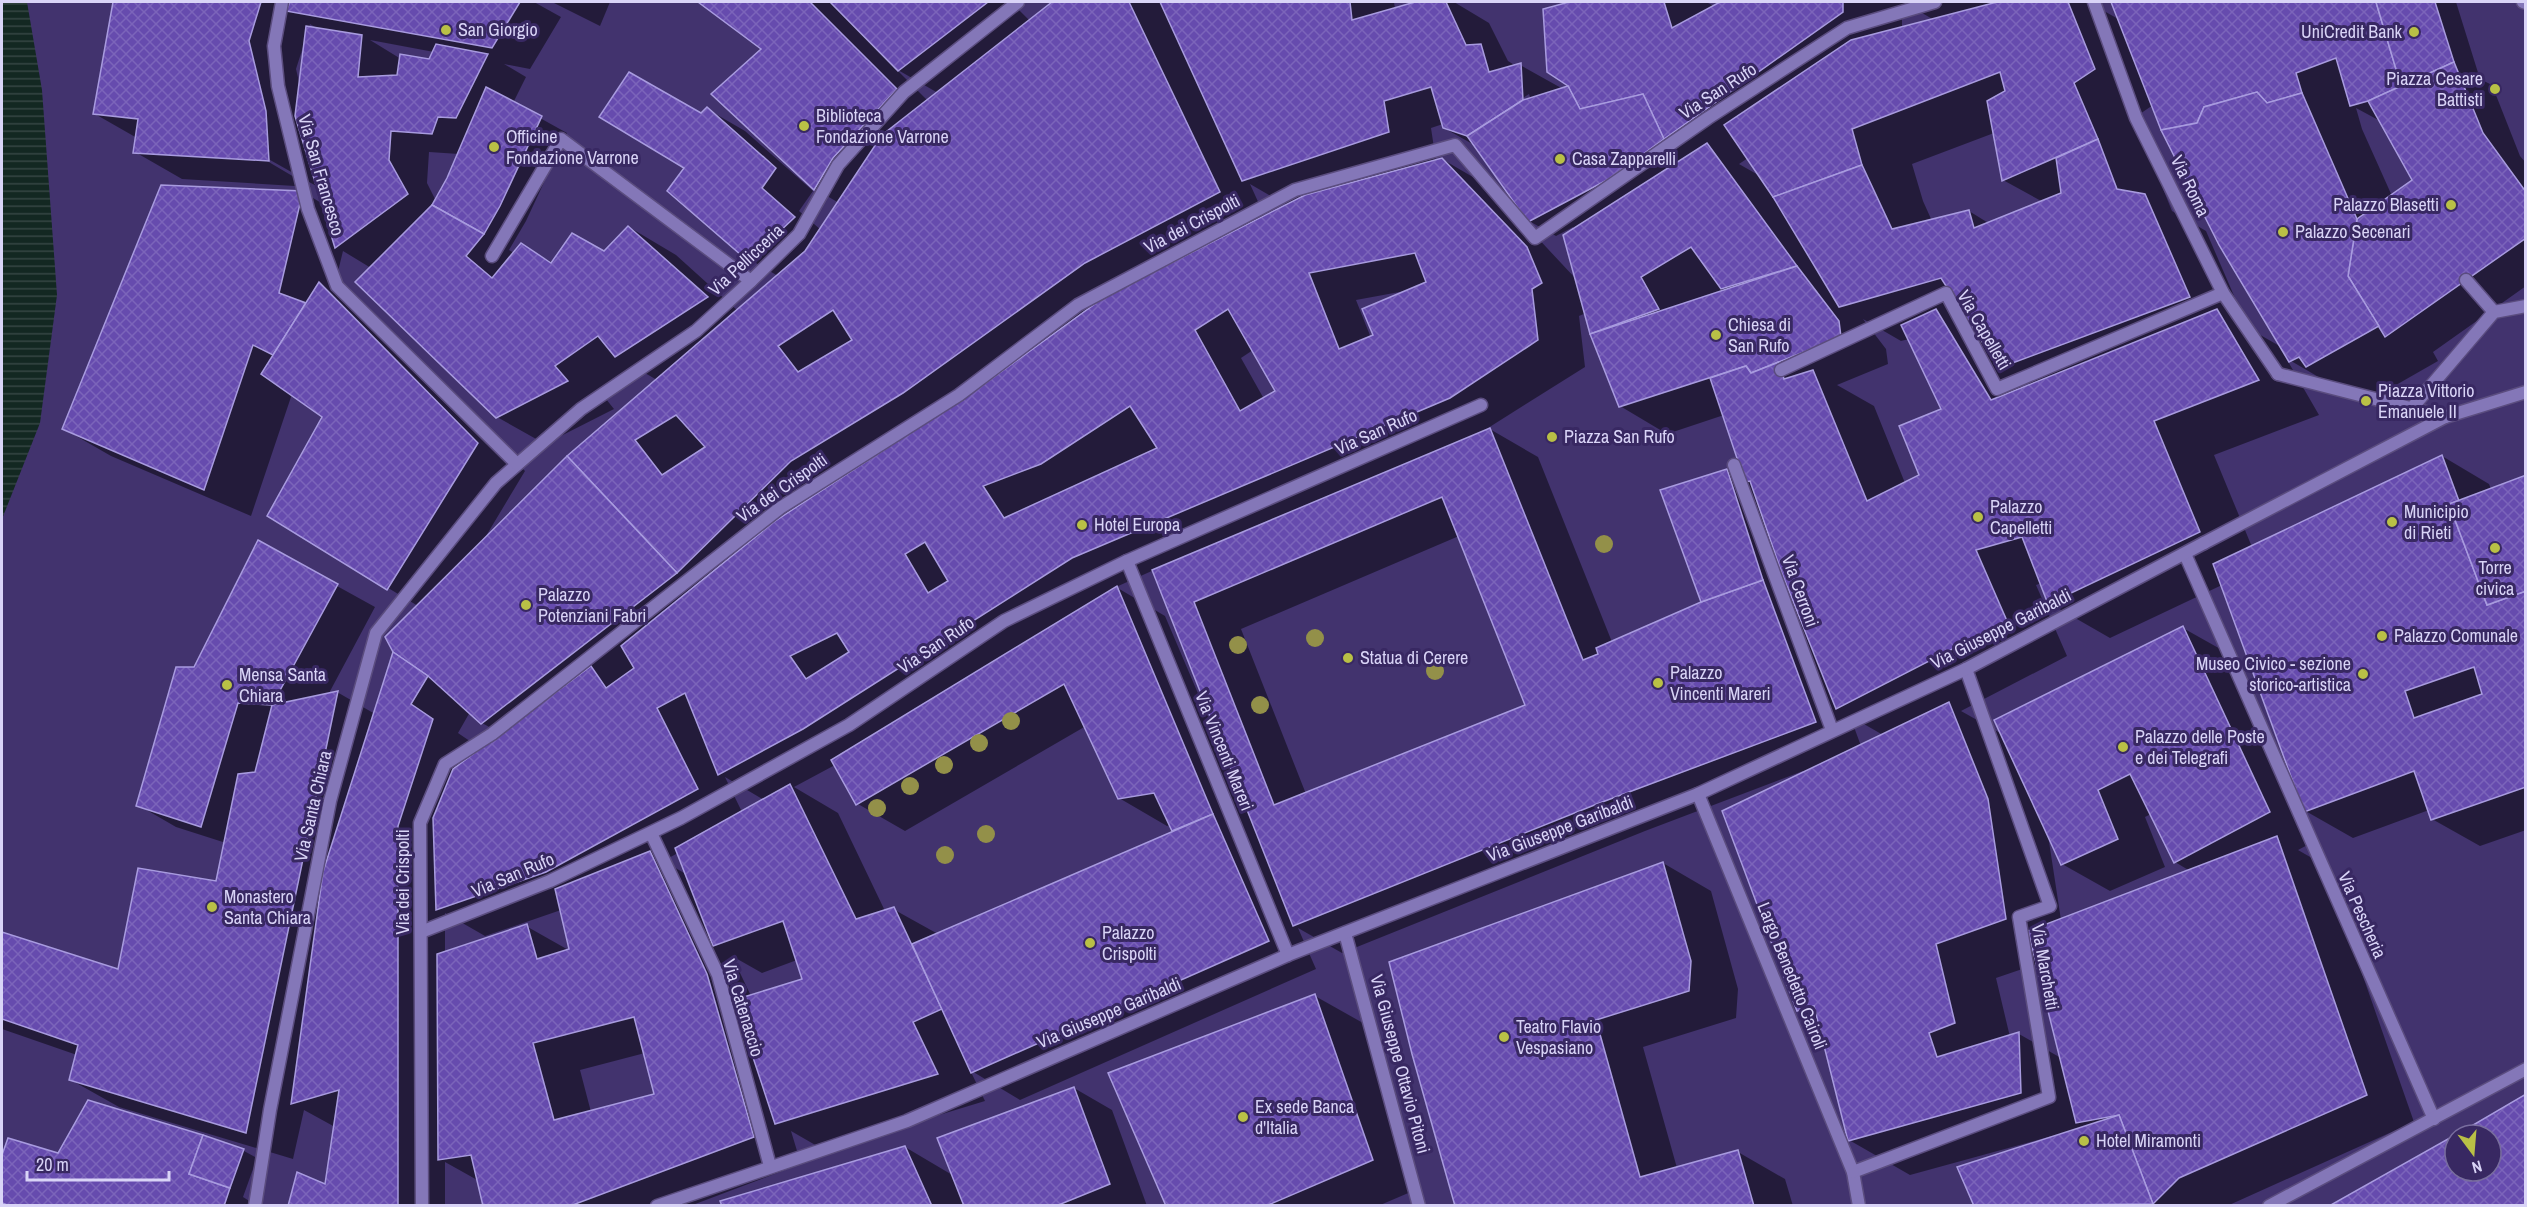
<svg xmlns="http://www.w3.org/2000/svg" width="2527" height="1207" font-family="'Archivo Narrow',sans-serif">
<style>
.water{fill:url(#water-rules)}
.shadow{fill:#0007;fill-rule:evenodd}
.building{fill:url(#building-cross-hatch);stroke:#a89bdf;stroke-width:1.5;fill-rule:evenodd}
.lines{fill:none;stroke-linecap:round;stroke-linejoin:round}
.service-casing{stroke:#5b4d7f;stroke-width:15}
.pedestrian-casing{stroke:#5b4d7f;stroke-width:15}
.minor-casing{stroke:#5b4d7f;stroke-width:15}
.service{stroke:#8477b8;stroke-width:12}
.pedestrian{stroke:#8477b8;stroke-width:12}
.minor{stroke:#8477b8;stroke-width:12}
.tree{fill:#939049}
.poi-dot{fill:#b9c046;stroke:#382862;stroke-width:2}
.labels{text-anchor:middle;stroke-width:6;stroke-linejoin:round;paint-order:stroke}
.poi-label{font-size:18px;fill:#d9d4f7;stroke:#382862;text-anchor:start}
.street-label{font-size:18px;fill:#d9d4f7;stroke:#382862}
</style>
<defs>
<pattern id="water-rules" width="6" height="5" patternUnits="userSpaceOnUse" patternTransform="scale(1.5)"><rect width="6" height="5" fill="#132822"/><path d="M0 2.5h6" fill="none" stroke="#354643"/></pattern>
<pattern id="building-cross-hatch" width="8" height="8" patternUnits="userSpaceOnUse" patternTransform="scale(1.5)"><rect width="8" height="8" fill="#664bae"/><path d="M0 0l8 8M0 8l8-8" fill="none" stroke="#7b64ba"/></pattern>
</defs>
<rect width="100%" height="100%" fill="#42336e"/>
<path class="water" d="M2,2H27L42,90L57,295L40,423L2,519Z"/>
<g class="shadow">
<path d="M114,2H534L561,17L530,69L504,64L526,77L513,103L567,133L526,221L509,250L514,253L522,245L553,263L604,253L629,227L676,255L738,311L778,276L749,259L686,168L701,115L707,109L745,131L813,191L799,211L821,230L839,203L815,189L714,94L763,49L701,2H1011L1030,21L1054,2H1394L1395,9L1421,2H1454L1489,23L1508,61L1516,66L1520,65L1563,89L1572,86L1545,11L1574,2H1706L1714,6L1723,2H2088L2120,20L2113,2H2456L2480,79L2492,85L2520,156L2526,163V286L2433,352L2438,361L2368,401L2351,396L2286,358L2319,415L2214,455L2252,547L2442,456L2489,484L2491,489L2526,476V830L2480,846L2432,819L2429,810L2353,838L2302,809L2317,840L2298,850L2324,865L2414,1122L2227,1206H1976L2053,1138L2052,1136L1910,1175L1849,1140L1820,1022L1798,1010L1803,771L1645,831L1342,953L1298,928L1316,969L1020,1100L970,1070L985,1101L824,1150L791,1131L801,1164L690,1206H484L479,1181L445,1162V1206H289L326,1186L335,1127L304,1110L293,1159L119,1107L71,1080L77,1055L2,1029V934L119,971L218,883L226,843L176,827L138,805L194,668L337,586L375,607L328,695L337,692L375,714L418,606L269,516L324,416L292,394L251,516L111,456L64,429L303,192L323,204L318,187L263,156L262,158L311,187L182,179L135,152L137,138L95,114ZM1917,10L1934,20L1902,28V14ZM310,24L320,30L309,28ZM370,40L434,52L430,61L401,59ZM304,44H305L300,86L296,69ZM897,70H898L938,93L928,101ZM1529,94L1530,97L1481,128V125ZM2153,105L2283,348L2248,328L2206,231L2172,211L2134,118ZM2356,108L2382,122L2414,181L2392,196L2362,129ZM1443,124L1444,128L1476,146L1529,221L1556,236L1573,227L1576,279L1490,187L1442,159L1436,161L1431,128ZM1994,133L2003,180L2043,202L1990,224L1969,211L1932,221L1923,201L1912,164ZM429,152L459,154L436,201L427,183ZM1748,158L1760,176L1739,164ZM1250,184L1288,206L1265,217ZM343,251L371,268L497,417L545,444L614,409L602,394L638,369L657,380L483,541L525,471L366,311L333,292ZM1405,291L1375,336L1371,338L1356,300ZM1586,313L1591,333L1620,406L1667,434L1724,415L1746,482L1727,470L1703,602L1612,642L1538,457L1488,428L1585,367L1579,316ZM1863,319L1901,341L1909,339L1943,410L1921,476L1905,483L1874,406L1837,385L1888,364L1886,349ZM1971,321L1980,337L1959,324ZM1253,350L1277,391L1264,399L1241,358ZM2014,375L2032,385L2023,389ZM1459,536L1527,706L1306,794L1241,629ZM1154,570L1223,744L1220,745L1165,616L1116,587ZM2042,583L2049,603L2110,638L2222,585L2303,806L2301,807L2231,655L2183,628L2002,734L1961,711L2067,656L2036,585ZM470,712L482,723L502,734L479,751L480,748L458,733ZM1850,716L1883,735L1861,746ZM1086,726L1119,798L1167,826L1171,825L1174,832L938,934L893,909L885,911L838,813L794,787L835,765L858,804L905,831ZM725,777L764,800L742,812ZM2151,814L2175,862L2190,871L2061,920L2048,835L2062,864L2110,891L2165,867L2145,817ZM678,853L686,874L663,861ZM561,910L572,952L526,926L445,952V913L485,936ZM732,956L762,973L797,960L804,980L751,996ZM2037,964L2061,1058L2019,1034L2010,1037L1996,978ZM645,1053L656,1095L591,1112L580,1070Z"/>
<path d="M552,2H610L600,26Z"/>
<path d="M1663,863L1711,891L1738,989L1736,1018L1643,1047L1677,1168L1738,1152L1785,1179L1793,1206H1457Z"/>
<path d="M1315,996L1363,1023L1420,1188L1378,1206H1168Z"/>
<path d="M1074,1088L1112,1110L1147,1206H724L905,1147L954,1176Z"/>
<path d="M202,1136L244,1151L257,1158L243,1197L257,1206L2,1204V1159L9,1140L59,1155Z"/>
</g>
<g class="building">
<path d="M113,2H261L249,41L266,111L269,161L133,153L138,119L93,114Z"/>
<path d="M290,2H520L492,48L286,11Z"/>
<path d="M698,2H810L897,89L833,158L814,190L711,94L761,49Z"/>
<path d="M830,2H988L898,71Z"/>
<path d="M1052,2H1129L1220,192L1085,263L903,393L791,461L677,573L567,456L805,251L882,135ZM833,310L852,340L798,372L778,346ZM676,415L705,447L662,475L635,440Z"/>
<path d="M1160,2H1350L1352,20L1415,2H1446L1466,45L1481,44L1489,72L1521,63L1523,100L1467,136L1443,128L1431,87L1384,101L1389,132L1242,181Z"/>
<path d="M1569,2H1664L1672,28L1720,2H1843V12L1664,139L1643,94L1580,109L1568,86L1547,72L1543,9Z"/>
<path d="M1997,2H2068L2095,69L2074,83L2098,139L2002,181L1987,101L2005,91L2000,72L1852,129L1862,165L1773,197L1724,125L1851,40Z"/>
<path d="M2111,2H2376L2401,86L2368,101L2350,106L2336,58L2296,73L2302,93L2267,103L2257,92L2204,107L2197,123L2161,130Z"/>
<path d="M2376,2H2435L2454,62L2401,86Z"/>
<path d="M306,26L362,35L358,77L397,75L400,54L429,59L436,44L488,54L456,118L438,117L432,134L391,131L389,160L408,194L335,248L295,116Z"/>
<path d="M2454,62L2483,133L2526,192V238L2385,337L2348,276L2357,219L2412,180L2368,101Z"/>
<path d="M629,72L701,113L707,107L776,168L762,188L795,217L748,261L667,191L684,168L599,117Z"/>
<path d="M1568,86L1580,109L1643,94L1664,139L1607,180L1528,222L1467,136L1523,100Z"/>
<path d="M486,87L542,116L500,206L484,234L432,205L447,178Z"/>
<path d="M2257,92L2267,103L2302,93L2357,219L2348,276L2379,326L2306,367L2299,357L2289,362L2219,245L2161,130L2197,123L2204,107Z"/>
<path d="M2098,139L2117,189L2145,194L2190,297L1999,368L1941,278L1839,307L1773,197L1862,165L1892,229L1969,210L1974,228L2061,193L2056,158Z"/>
<path d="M1707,143L1797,266L1721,289L1691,247L1641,277L1659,309L1590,334L1563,235Z"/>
<path d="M1442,158L1527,247L1542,283L1532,289L1538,340L1450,398L1072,558L803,729L718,775L685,693L657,708L698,789L546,872L436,910L433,818L453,769L591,666L606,688L634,668L621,646L775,521L976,390L1106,296L1305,195ZM1415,253L1426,282L1362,309L1373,335L1339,349L1309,273ZM1228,309L1275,391L1240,411L1195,330ZM1130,406L1157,448L1004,518L983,486L1041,464ZM925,542L948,581L928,593L905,554ZM837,633L849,652L806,679L790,656Z"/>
<path d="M161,185L303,191L279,293L306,303L273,355L253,345L204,490L62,429Z"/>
<path d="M432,205L484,234L466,256L492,278L521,243L551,263L572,233L604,251L628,226L708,297L615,357L598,336L555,366L568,381L496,418L355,282Z"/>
<path d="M1797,266L1839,321L1841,337L1751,373L1746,366L1619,407L1590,334Z"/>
<path d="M319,282L478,443L387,590L267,516L322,417L261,374Z"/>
<path d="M1936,309L1991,400L2217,309L2259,380L2154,421L2200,532L2048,604L2022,537L1976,550L2007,621L1836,709L1781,571L1750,481L1745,482L1710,378L1746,366L1751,373L1779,362L1784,379L1813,370L1867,501L1919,475L1899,426L1941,409L1901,325Z"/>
<path d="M1490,428L1583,660L1598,654L1596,648L1701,602L1763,580L1816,722L1597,804L1293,926L1152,570ZM1442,497L1525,705L1274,805L1194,602Z"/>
<path d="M2442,455L2459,501L2449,504L2487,605L2526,591V787L2431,820L2414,771L2304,812L2213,564ZM2474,667L2482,694L2414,718L2405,691Z"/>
<path d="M567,456L677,573L481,724L428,676L393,652L385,637Z"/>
<path d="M1727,469L1763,580L1701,602L1660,490Z"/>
<path d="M2526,475V591L2487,605L2449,504Z"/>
<path d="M258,540L338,584L272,705L238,703L201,827L136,806L176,667H194Z"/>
<path d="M1117,586L1213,814L1172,831L1154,793L1118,799L1064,684L856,805L831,760Z"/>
<path d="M2183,626L2270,812L2174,863L2130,774L2098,790L2118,839L2061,865L1994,720Z"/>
<path d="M393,652L428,676L411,704L433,719L398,826V1206H288L297,1172L325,1184L339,1090L291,1104L323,872Z"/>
<path d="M338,691L246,1133L69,1080L78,1045L2,1019V932L118,969L138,868L216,881L238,774L255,772L272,705Z"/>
<path d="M1949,702L1988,799L2006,919L1936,944L1955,1023L1929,1033L1937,1057L2019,1032L2021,1093L1848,1141L1814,1006L1797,1011L1722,811Z"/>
<path d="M790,784L856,919L894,907L942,1009L913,1022L938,1074L775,1124L734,1000L802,979L783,921L713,946L675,848Z"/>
<path d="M1213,814L1269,941L971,1073L912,944Z"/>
<path d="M2277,836L2367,1095L2179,1178L2153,1204L2119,1115L2076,1123L2028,931Z"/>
<path d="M650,851L707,974L754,1137L570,1206H483L471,1155L438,1160L437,954L527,924L537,959L569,949L555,889ZM634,1017L654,1094L554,1120L533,1043Z"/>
<path d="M1663,862L1691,961L1689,991L1596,1020L1640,1177L1738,1150L1754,1206H1455L1412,1054L1389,962Z"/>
<path d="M1315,994L1373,1160L1266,1206H1166L1108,1073Z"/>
<path d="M1074,1087L1110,1184L1056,1206H964L937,1138Z"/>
<path d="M2526,1094V1206H2329L2455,1135V1171H2491V1135H2456Z"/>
<path d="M88,1100L203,1135L189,1174L230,1188L224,1206H10L2,1203V1155L8,1138L58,1153Z"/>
<path d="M2119,1115L2153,1204L1974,1206L1957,1167Z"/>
<path d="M203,1135L244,1149L230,1188L189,1174Z"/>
<path d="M905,1146L932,1206H722L720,1201Z"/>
</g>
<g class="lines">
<g class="service-casing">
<g id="service">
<path d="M2523,2L2526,3"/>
<path d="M492,256L561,139L751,281"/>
<path d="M1781,370L1946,293L1997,389L2223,293"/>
<path d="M1734,465L1832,730"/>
<path d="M1127,561L1288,955"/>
<path d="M651,833L718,975L770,1166"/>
<path d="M421,932L550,881L681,818L849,725L1004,621L1127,561L1481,405"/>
<path d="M255,1206L270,1110L330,801L376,633L496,483L581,409L696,331L751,281L799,234L838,165L904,92L1018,2"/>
<path d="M422,1206L420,823L445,764L492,734L780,508L959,395L1078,305L1295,190L1455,145L1535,238L1708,118L1847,28L1935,2"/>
<path d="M1859,1206L1853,1172L2049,1097L2019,917L2050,906L1966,669"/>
</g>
</g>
<g class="pedestrian-casing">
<g id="pedestrian">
<path d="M2466,280L2494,312"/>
<path d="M2278,374L2445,417"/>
<path d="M2412,408L2494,312L2526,306"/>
<path d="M2204,543L2445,417L2526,392"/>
</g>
</g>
<g class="minor-casing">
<g id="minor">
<path d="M282,2L274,46L278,86L308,209L337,286L517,464"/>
<path d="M2094,2L2136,118L2223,293L2278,374"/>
<path d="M2185,554L2434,1119"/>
<path d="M1698,794L1853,1172"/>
<path d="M1345,933L1419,1206"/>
<path d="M657,1206L907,1121L1288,955L1698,794L1966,669L2204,543"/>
<path d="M2269,1206L2526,1069"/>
</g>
</g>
<use href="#service" class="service"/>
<use href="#pedestrian" class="pedestrian"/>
<use href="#minor" class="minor"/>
</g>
<g class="tree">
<circle cx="1604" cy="544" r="9"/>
<circle cx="1315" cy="638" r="9"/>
<circle cx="1238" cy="645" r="9"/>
<circle cx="1435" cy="671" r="9"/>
<circle cx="1260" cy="705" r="9"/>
<circle cx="1011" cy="721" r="9"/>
<circle cx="979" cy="743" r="9"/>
<circle cx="944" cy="765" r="9"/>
<circle cx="910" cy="786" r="9"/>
<circle cx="877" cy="808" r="9"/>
<circle cx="986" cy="834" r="9"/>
<circle cx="945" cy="855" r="9"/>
</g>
<g class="poi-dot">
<circle cx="446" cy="30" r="6"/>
<circle cx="2414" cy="32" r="6"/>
<circle cx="2495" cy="89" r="6"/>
<circle cx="804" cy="126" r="6"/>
<circle cx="494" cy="147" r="6"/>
<circle cx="1560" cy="159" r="6"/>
<circle cx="2451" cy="205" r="6"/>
<circle cx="2283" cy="232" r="6"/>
<circle cx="1716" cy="335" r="6"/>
<circle cx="2366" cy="401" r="6"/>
<circle cx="1552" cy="437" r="6"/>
<circle cx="1978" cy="517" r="6"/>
<circle cx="2392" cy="522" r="6"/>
<circle cx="1082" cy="525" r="6"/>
<circle cx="2495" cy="548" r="6"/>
<circle cx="526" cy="605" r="6"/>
<circle cx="2382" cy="636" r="6"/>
<circle cx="1348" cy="658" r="6"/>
<circle cx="2363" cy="674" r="6"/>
<circle cx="1658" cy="683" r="6"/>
<circle cx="227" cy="685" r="6"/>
<circle cx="2123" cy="747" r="6"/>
<circle cx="212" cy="907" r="6"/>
<circle cx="1090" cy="943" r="6"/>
<circle cx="1504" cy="1037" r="6"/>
<circle cx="1243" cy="1117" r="6"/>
<circle cx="2084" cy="1141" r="6"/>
</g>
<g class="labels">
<g class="poi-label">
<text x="458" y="36">San Giorgio</text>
<text x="2402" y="38" text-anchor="end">UniCredit Bank</text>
<text x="2483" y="85" text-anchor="end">Piazza Cesare<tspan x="2483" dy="21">Battisti</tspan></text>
<text x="816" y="122">Biblioteca<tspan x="816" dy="21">Fondazione Varrone</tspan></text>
<text x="506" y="143">Officine<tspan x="506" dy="21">Fondazione Varrone</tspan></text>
<text x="1572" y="165">Casa Zapparelli</text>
<text x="2439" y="211" text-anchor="end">Palazzo Blasetti</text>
<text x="2295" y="238">Palazzo Secenari</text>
<text x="1728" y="331">Chiesa di<tspan x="1728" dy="21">San Rufo</tspan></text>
<text x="2378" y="397">Piazza Vittorio<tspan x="2378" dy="21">Emanuele II</tspan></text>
<text x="1564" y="443">Piazza San Rufo</text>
<text x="1990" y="513">Palazzo<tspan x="1990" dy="21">Capelletti</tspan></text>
<text x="2404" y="518">Municipio<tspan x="2404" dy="21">di Rieti</tspan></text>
<text x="1094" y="531">Hotel Europa</text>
<text x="2495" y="574" text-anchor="middle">Torre<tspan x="2495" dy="21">civica</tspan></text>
<text x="538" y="601">Palazzo<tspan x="538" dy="21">Potenziani Fabri</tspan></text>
<text x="2394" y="642">Palazzo Comunale</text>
<text x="1360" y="664">Statua di Cerere</text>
<text x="2351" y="670" text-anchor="end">Museo Civico - sezione<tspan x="2351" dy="21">storico-artistica</tspan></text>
<text x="1670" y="679">Palazzo<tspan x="1670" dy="21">Vincenti Mareri</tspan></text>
<text x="239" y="681">Mensa Santa<tspan x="239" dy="21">Chiara</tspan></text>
<text x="2135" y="743">Palazzo delle Poste<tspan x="2135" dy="21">e dei Telegrafi</tspan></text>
<text x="224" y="903">Monastero<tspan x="224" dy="21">Santa Chiara</tspan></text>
<text x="1102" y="939">Palazzo<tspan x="1102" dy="21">Crispolti</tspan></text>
<text x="1516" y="1033">Teatro Flavio<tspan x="1516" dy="21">Vespasiano</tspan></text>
<text x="1255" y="1113">Ex sede Banca<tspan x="1255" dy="21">d'Italia</tspan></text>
<text x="2096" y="1147">Hotel Miramonti</text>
</g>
<g class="street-label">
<text transform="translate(1718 91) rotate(-33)" y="6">Via San Rufo</text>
<text transform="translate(321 175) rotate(74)" y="6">Via San Francesco</text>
<text transform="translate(2190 186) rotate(64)" y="6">Via Roma</text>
<text transform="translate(1192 224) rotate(-28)" y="6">Via dei Crispolti</text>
<text transform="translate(746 260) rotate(-43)" y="6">Via Pellicceria</text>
<text transform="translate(1984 330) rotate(60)" y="6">Via Capelletti</text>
<text transform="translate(1376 432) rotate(-24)" y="6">Via San Rufo</text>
<text transform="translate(782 488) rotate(-35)" y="6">Via dei Crispolti</text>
<text transform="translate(1800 591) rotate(70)" y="6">Via Cerroni</text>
<text transform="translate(2001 629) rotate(-27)" y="6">Via Giuseppe Garibaldi</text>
<text transform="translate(936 645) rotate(-34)" y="6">Via San Rufo</text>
<text transform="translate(1224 751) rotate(68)" y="6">Via Vincenti Mareri</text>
<text transform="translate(313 806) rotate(-77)" y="6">Via Santa Chiara</text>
<text transform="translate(1560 829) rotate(-21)" y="6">Via Giuseppe Garibaldi</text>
<text transform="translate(513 875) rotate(-23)" y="6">Via San Rufo</text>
<text transform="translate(403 882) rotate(-90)" y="6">Via dei Crispolti</text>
<text transform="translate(2362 915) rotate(66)" y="6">Via Pescheria</text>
<text transform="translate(2045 967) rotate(80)" y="6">Via Marchetti</text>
<text transform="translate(1792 976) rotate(68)" y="6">Largo Benedetto Cairoli</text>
<text transform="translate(743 1008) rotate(73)" y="6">Via Catenaccio</text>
<text transform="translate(1109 1013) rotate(-23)" y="6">Via Giuseppe Garibaldi</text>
<text transform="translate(1400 1064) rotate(75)" y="6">Via Giuseppe Ottavio Pitoni</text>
</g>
</g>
<rect width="2527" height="1207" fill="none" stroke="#d9d4f7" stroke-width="6"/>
<g transform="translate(2473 1153) rotate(164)"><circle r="28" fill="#382862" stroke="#786d9e" stroke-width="1.5"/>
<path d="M0-4.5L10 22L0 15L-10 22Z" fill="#b9c046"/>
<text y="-9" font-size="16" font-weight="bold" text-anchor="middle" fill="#d9d4f7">N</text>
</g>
<path d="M27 1171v9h142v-9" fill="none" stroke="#d9d4f7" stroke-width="3"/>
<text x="36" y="1171" font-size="18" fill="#d9d4f7" stroke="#382862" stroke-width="4.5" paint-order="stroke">20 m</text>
</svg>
